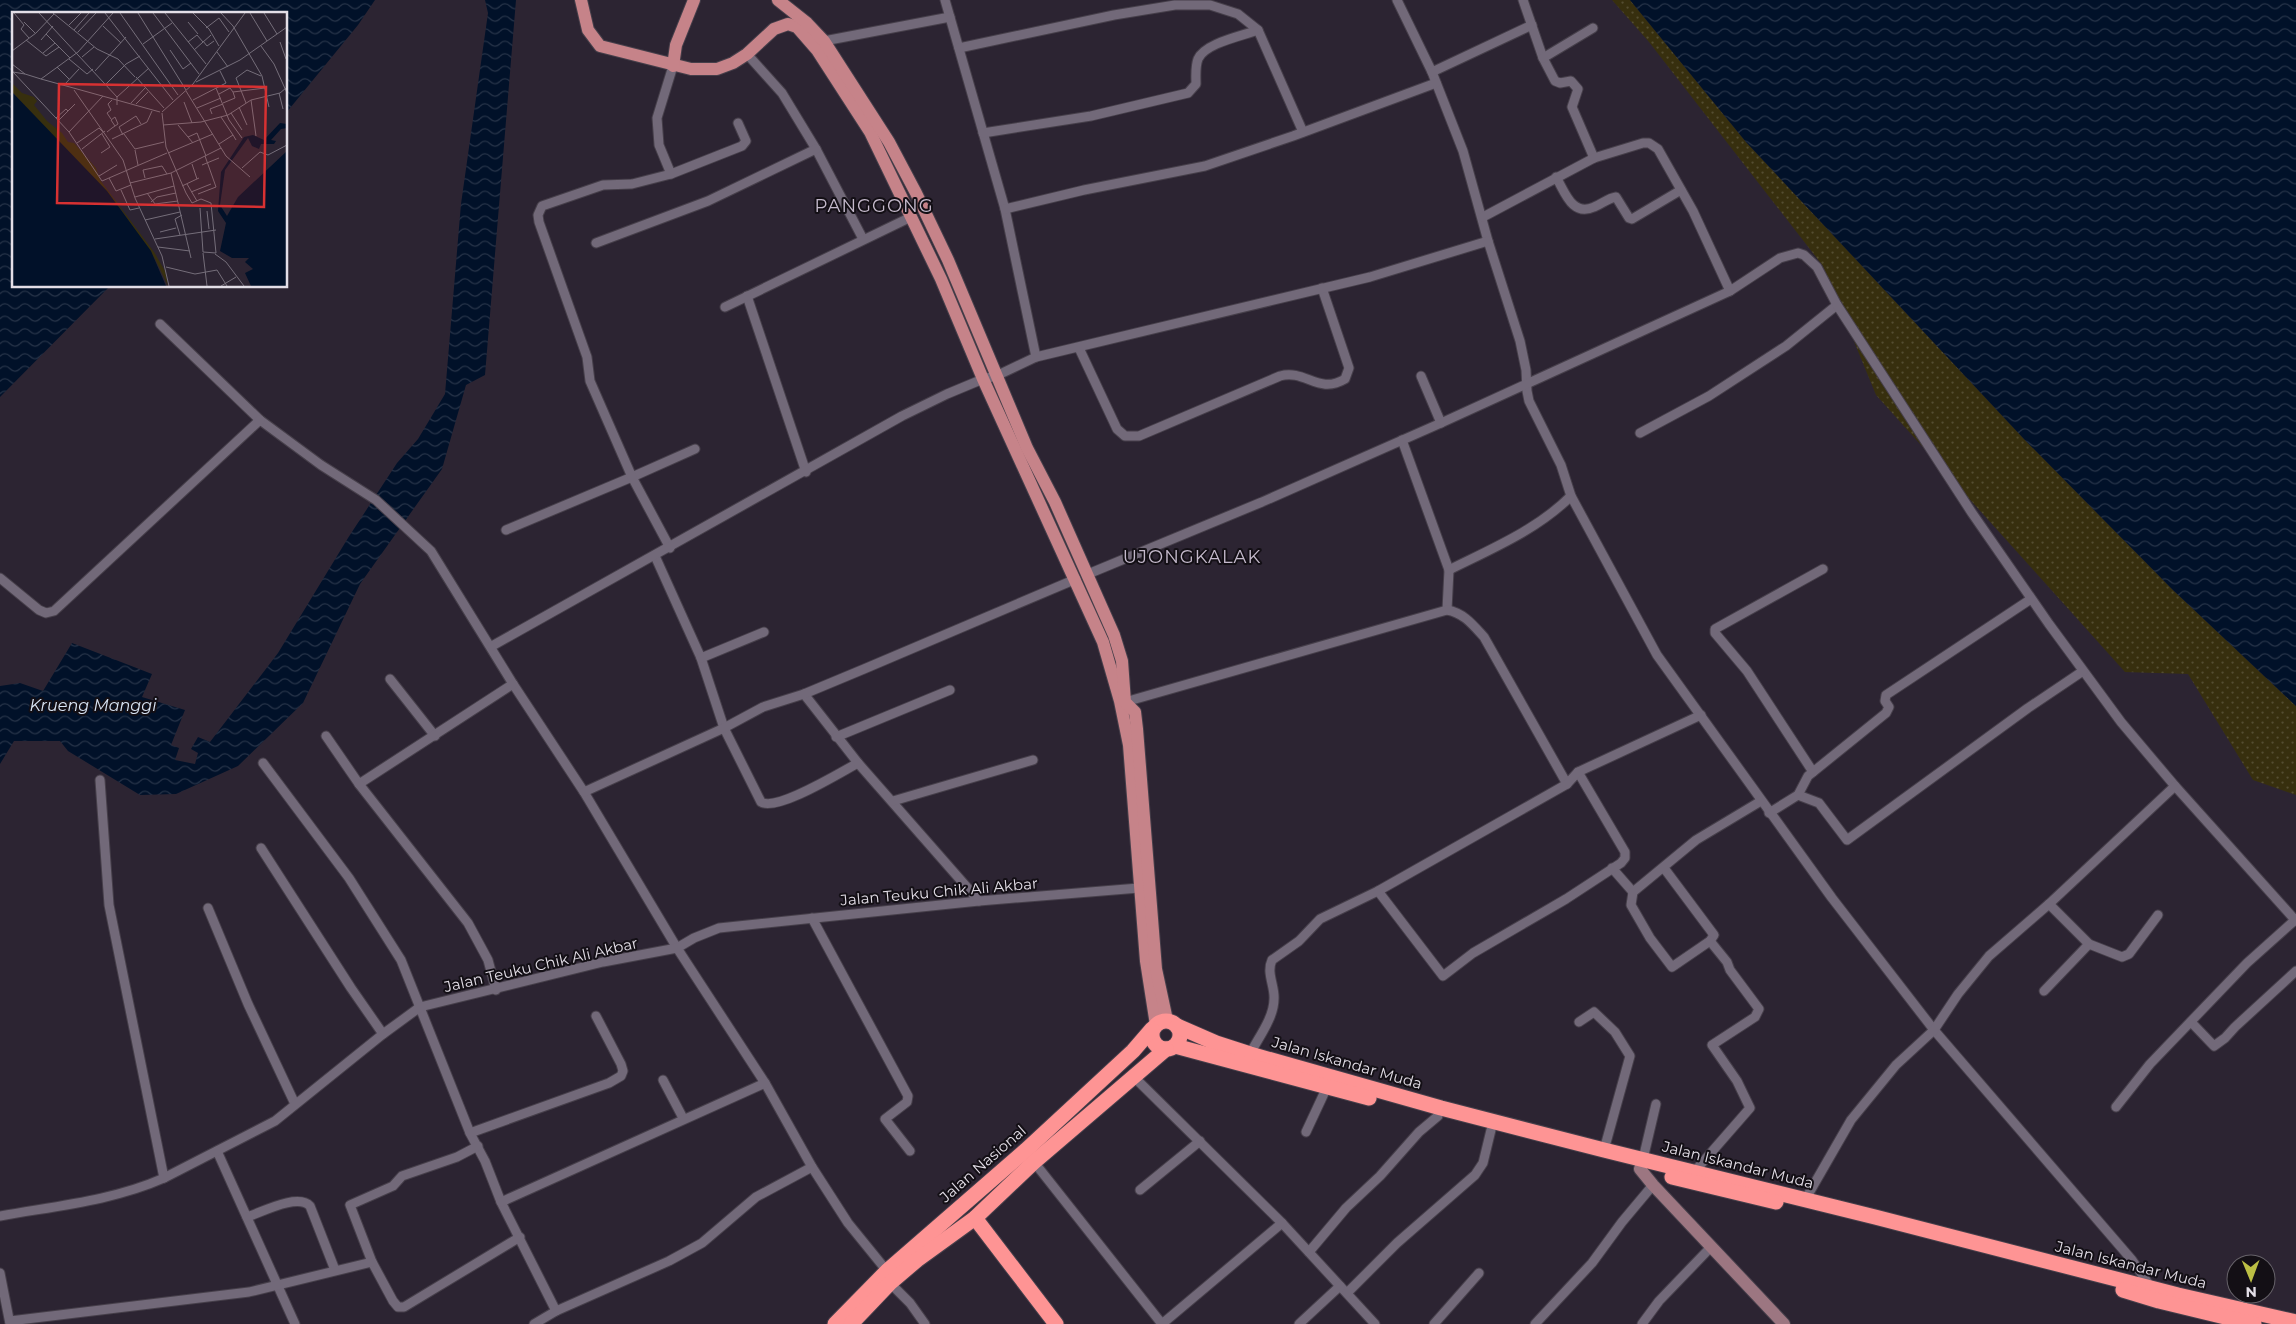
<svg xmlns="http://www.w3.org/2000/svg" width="2296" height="1324" font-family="Montserrat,sans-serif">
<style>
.sand{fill:url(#sand-dots)}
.water{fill:url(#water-waves)}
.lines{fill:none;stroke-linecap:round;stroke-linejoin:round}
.street-casing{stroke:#463f4a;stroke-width:11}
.secondary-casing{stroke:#463f4a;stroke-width:14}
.primary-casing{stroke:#463f4a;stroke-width:14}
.highway-casing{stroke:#463f4a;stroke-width:17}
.street{stroke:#726979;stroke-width:9}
.secondary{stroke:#9c7681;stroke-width:12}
.primary{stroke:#c68389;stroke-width:12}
.highway{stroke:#fe9494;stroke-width:15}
.labels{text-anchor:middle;stroke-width:4;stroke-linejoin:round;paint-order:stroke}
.street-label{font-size:15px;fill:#e3dee7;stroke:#130f15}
.water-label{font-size:16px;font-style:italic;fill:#d9e5f5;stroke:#130f15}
.quarter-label{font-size:18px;letter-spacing:1px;fill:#c5bacc;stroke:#130f15}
.inset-road{fill:none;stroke:#756e7a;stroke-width:1}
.view{fill:#d73132;fill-opacity:0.15;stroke:#d73132;stroke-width:2.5}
.inset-edge{fill:none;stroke:#e3dee7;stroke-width:2.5}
</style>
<defs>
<pattern id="sand-dots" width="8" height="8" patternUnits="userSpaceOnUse" patternTransform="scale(1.25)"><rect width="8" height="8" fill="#372f0e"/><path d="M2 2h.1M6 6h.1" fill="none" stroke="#544d31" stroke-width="1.8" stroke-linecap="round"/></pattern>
<pattern id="water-waves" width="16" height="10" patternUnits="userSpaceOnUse" patternTransform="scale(1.25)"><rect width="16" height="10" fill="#011129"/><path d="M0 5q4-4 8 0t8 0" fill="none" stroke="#263348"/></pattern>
</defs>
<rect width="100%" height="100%" fill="#2c2432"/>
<path class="sand" d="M1612,0H1630L1746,142L2024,439L2173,590L2296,706V795L2253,780L2188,674L2125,672L1876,395L1823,266L1649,42Z"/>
<g class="water">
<path d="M0,0H375L358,25L286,113V14H14V286H110L0,397Z"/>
<path d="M485,0H516L485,375L466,385L442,469L360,584L303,703L238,766L176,794L140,795L68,751L60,741H14L0,764V686L20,683L43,691L72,643L152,674L142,697L185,710L171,745L179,748L175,760L195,764L198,753L191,749L198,737L210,742L278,653L348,538L397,463L418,439L445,394L461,204L488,13Z"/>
<path d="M1630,0H2296V706L2173,590L2024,439L1746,142Z"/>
</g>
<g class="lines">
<g class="street-casing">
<g id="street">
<path d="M945,0L1005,209L1036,357"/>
<path d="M1397,0L1432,72L1463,151L1488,241L1520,341L1526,370L1527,391L1529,401L1561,465L1571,496L1657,655L1832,898L1934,1030L2132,1260L2152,1289"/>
<path d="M1523,0L1543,58L1555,81L1560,83L1571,81L1578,89L1572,107L1594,158"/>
<path d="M824,41L950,17"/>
<path d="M959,48L1114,15L1175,5H1210L1238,14L1258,30L1303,132"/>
<path d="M747,54L782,93L816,149L863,239"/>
<path d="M1543,58L1593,28"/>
<path d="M1432,72L1532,25"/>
<path d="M983,133L1091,116L1188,93L1196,84C1196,76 1195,67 1198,59C1205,43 1242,36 1258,30"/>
<path d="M671,174L659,145L657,118L673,66"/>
<path d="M1556,177C1565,192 1572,217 1594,207C1602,204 1608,198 1616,197L1629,218L1632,219L1681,190"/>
<path d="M1005,209L1084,190L1205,166L1293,136L1436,83"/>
<path d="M1483,217L1594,158L1643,143H1649L1658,149L1693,211L1730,291"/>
<path d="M596,243L708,201L816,149"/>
<path d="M747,296L806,472"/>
<path d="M725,307L911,217"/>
<path d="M160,324L260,420L321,465L376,500L431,551L513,684L584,792L677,948L765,1083L812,1167L848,1223L887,1271"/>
<path d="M1079,348L1117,429L1125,436H1139L1280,376C1306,369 1318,395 1345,379L1349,368L1322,288"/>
<path d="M1421,376L1441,423"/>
<path d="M1640,433L1709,396L1786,346L1837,305"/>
<path d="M1402,440L1449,570L1447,610"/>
<path d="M506,530L632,477L695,449"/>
<path d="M670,548L632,477L590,381L587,357L539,222L538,215L542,206L603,185L632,184L671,174L742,146L746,141L738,123"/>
<path d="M655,556L701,658L724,728L761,802C777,812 841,772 858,763"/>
<path d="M1449,570C1491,549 1537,530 1571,496"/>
<path d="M1088,574L1262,502L1441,423L1730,291L1780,258L1798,253L1804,255L1817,267L1837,305L1972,513L2049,624L2121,722L2175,786"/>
<path d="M0,578L39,610L46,613L54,611L260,420"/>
<path d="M492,646L902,416L947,394L983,379L996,376L1036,357L1370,277L1488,241"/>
<path d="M701,658L764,632"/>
<path d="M390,679L435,736"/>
<path d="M804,694L858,763L979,901"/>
<path d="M1125,702L1447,610C1464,613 1473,625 1484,637L1567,784"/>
<path d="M326,736L359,784L513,684"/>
<path d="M836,737L950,690"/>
<path d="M263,763L349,878L401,960L470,1133L485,1161L501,1202L556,1311"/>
<path d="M1813,772L1747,671L1715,633V629L1823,569"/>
<path d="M100,780L109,905L164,1178"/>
<path d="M359,784L468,923L488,960L496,990"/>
<path d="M584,792L724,728L763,707L804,694L864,669L1076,579"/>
<path d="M1798,795L1819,803L1847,840L2028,708L2083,671"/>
<path d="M893,801L1033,760"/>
<path d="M1769,813L1798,795L1808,776L1886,713L1889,707L1885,701L1886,695L2031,599"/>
<path d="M261,848L351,988L383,1034"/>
<path d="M1612,868L1633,892"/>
<path d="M1664,868L1714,935L1710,941L1672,967L1650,938L1631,905L1633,892L1696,840L1761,801"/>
<path d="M1378,891L1443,976L1473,953L1566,899L1621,863L1625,858V852L1578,772"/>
<path d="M2049,904L2089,944L2122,957L2129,954L2158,915"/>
<path d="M208,908L248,1004L295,1104"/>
<path d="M812,918L908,1096L907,1102L885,1119L910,1151"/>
<path d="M2044,991L2089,944"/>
<path d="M1579,1022L1594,1012L1615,1032L1630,1056L1604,1150"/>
<path d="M2191,1022L2214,1046L2225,1038L2235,1027L2296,971"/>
<path d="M1250,1054C1258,1038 1274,1018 1274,999C1275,986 1266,973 1272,960L1299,941L1320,919L1378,891L1567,784L1578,772L1701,715"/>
<path d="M1133,1076L1282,1223L1375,1324"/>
<path d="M663,1080L683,1118"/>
<path d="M2116,1107L2150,1064L2247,963L2295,920"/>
<path d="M1306,1132L1327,1087"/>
<path d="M470,1133L609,1083L621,1076L623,1071L621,1064L596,1016"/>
<path d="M478,1146L457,1157L402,1176L393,1186L350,1205L372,1262L393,1301L398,1307H404L520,1237"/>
<path d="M217,1151L295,1324"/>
<path d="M1643,1159L1656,1104"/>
<path d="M1034,1162L1162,1324L1282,1223"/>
<path d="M1695,1171L1750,1108L1737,1081L1712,1045L1755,1017L1759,1009L1730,970L1727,962L1710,941"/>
<path d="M1140,1190L1200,1141"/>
<path d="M1805,1200L1851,1120L1896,1065L1934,1030L1958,994L1989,956L2049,904L2175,786L2296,921"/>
<path d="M501,1202L765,1083"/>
<path d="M0,1216C55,1206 112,1201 164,1178L275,1121L383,1034L420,1007L603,962L677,948L694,938L719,928L979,901L1139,888"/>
<path d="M247,1217C262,1212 298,1193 310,1206L335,1270"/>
<path d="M1309,1252L1346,1208L1380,1176L1419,1132L1438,1116"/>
<path d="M0,1273L10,1324"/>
<path d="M890,1283L910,1303L925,1324"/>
<path d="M1347,1293L1397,1243L1475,1175L1483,1163L1491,1130"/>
<path d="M10,1321L249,1292L372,1262"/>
<path d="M534,1324L556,1311L669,1261L702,1243L756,1197L812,1167"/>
<path d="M1299,1324L1340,1286"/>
<path d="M1434,1324L1479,1273"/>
<path d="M1535,1324L1592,1263L1622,1222L1653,1185"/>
<path d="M1642,1324L1659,1301L1710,1248"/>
</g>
</g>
<g class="secondary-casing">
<path id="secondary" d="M1643,1159L1640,1169L1653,1185L1784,1324"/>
</g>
<g class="primary-casing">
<g id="primary">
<path d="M581,0L588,30L600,46L691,69H717L733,63L747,54L774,29L788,24L797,27L817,50L870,132L941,279L983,379L1103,642L1120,701L1129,745L1146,961L1156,1025"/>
<path d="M778,0L807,23L824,41L889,142L916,193L948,260L1027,448L1055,502L1114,635L1122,661L1125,702L1135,712L1137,729L1156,969L1167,1020"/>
<path d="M673,66L676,45L694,0"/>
</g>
</g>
<g class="highway-casing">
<g id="highway">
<circle cx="1166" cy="1035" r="14"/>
<path d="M1177,1026L1216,1043L1250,1054L1441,1108L1604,1150L1875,1217L2178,1295L2296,1322"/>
<path d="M1175,1046L1369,1098"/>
<path d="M1672,1177L1776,1202"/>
<path d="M975,1218L1056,1324"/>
<path d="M2123,1290L2159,1301L2254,1324"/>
<path d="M835,1324L887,1271L1026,1150L1133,1051L1152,1029"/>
<path d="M851,1324L890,1283L917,1260L975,1218L1034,1162L1166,1049"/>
</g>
</g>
<use href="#street" class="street"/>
<use href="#secondary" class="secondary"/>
<use href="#primary" class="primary"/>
<use href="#highway" class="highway"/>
</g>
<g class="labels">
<g class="street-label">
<text transform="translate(939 892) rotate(-5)" y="5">Jalan Teuku Chik Ali Akbar</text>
<text transform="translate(541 965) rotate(-13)" y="5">Jalan Teuku Chik Ali Akbar</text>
<text transform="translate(1347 1063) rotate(16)" y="5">Jalan Iskandar Muda</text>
<text transform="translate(983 1164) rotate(-41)" y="5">Jalan Nasional</text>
<text transform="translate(1738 1165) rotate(14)" y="5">Jalan Iskandar Muda</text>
<text transform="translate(2131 1265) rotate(14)" y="5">Jalan Iskandar Muda</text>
</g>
<g class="water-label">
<text x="93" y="711">Krueng Manggi</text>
</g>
<g class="quarter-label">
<text x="874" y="212">PANGGONG</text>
<text x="1192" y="563">UJONGKALAK</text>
</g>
</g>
<g transform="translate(12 12)">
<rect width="275" height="275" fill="#2c2432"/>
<path d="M0,71L10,81L22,85L25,89L22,93L35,109L50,121L56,130L62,131L84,156L88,168L142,240L153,259L156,274L143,247L108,196L0,80Z" fill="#372f0e"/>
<path d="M0,80L95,179L139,239L154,274H0ZM268,111L275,112V116L269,117L259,128L264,129L262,132H249L247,137L240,134L236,126L213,158L208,193L215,204L226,185L275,139V274H239L233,261L241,257L233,250L237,246H220L208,239L214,211L206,199L209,160L232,125L241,123L252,128Z" fill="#011129"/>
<path class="inset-road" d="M2,1L12,13L9,17L17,26M27,1L105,85V93M41,1L85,37L106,47L123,65M93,1L161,88M101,1L66,40L29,67L148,100M108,1L166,83M126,1L174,78M141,1L187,62M153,1L194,52M181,1L197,17L207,34M209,1L221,14L250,64L257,95M238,1L255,29M252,1L265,22M12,10L23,21M176,10L186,22M57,13L69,1M91,14L109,31M194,16L207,6L217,20M62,18L77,1M66,20L84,1M34,22L58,46M14,28L34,44L47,35M29,28L41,14M191,29L195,34L202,29M176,30L185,23L191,30M268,30L274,47M131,32L160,11M249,34L262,52L275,81M158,38L171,57L179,51M182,38L199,23M0,39L24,21L42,2M205,40L216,55M31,41L43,31M70,45L82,35M57,47L75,62L81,57M0,52L13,62L29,67M45,55L57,67M83,59L114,25M13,62L1,60L57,120L91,84M124,65L152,96M184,70L228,48L275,15M53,72L67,57M93,73L114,52L128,44M204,76L217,108L230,126M62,78L111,148L123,186L150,244L157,274M174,79L214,144L238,165M221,80L253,76M267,81L271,97M207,82L218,76L221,80L223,86L211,91M105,85L137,56M181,88L214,71L208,59M239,88L244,124M172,90L180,111M119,91L133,76M234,91L224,66L235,58L249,64M124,92L136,80M227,95L235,113M185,96L209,86M150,100L181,72L233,1M150,101L154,135L174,181L180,191L189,187L199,191L204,241L191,240L188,196M219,101L230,118M200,102L198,97L211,92M209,105L221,123M44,106L54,97L56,99M99,107L95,101L99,98L96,92L100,88M47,108L63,92M151,113L189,110L216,103L239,88L268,81L274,76M166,113L181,131M57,120L90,169L155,141M95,120L100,116L106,112L103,105L99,108L103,114M112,122L123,137L152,130M111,123L107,115L124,104L129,112M176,125L185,121L194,144M100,127L135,110L140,99M65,131L87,116L91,120M207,132L221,123L224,128M70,137L93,119M123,138L126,153M89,141L98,135L90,122M156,141L201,122M180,152L185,167M190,153L207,146M230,156L248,140L256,143L275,133M159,161L179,246M87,164L105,153M97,166L104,179L119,173M133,166L131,158L150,154L155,162M118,171L159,161L209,136M175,172L185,189M170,174L187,166M109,178L118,198L127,196M179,180L199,172M135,181L143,192L166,189M186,182L204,175L193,144M123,185L162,174M139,190L145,185L164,181M195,199L197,217M133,208L168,200M148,220L164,216M168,223L163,207L170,203M143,227L204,218M146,235L178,239M191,241L195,274M203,242L214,250L232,274M154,255L183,262L205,258L215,274M209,274L224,265"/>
<path class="view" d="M47,72L254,75L252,195L45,191Z"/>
<rect width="275" height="275" class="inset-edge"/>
</g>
<g transform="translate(2251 1279) rotate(179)"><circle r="24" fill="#130f15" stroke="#666269"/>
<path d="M0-4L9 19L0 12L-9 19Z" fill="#bcbf44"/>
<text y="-8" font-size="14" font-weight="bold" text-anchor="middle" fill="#e3dee7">N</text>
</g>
</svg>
